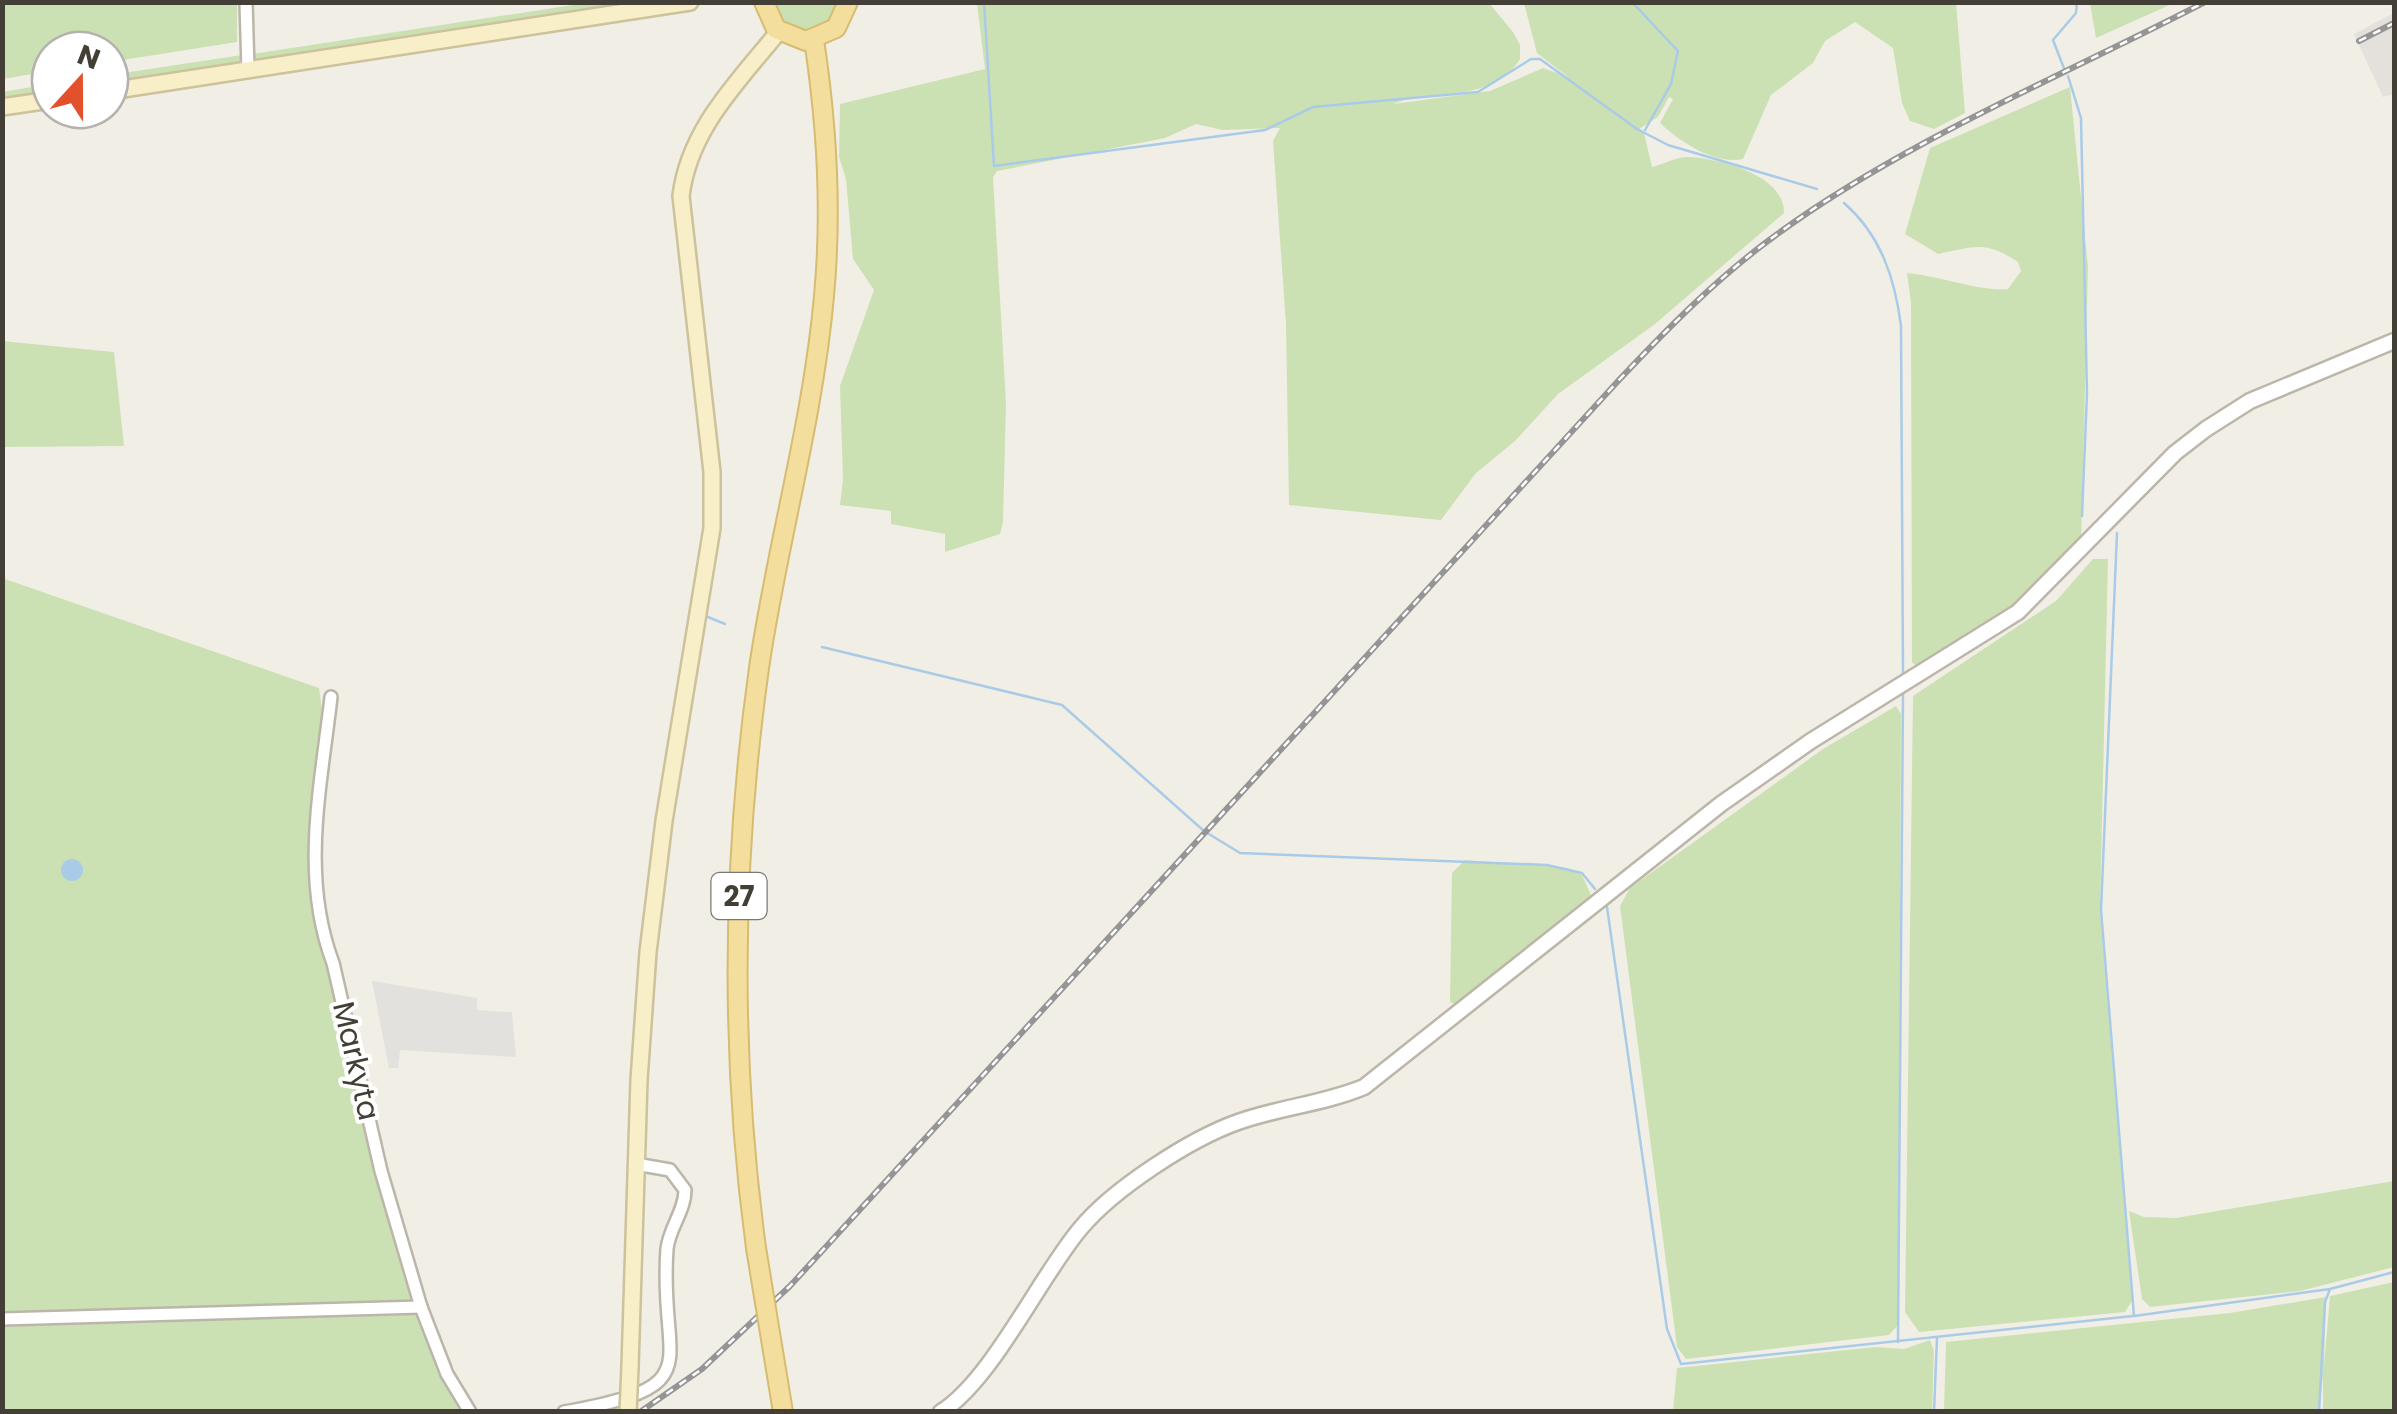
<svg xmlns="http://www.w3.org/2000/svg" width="2397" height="1414" font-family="Poppins,sans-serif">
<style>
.industrial{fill:#e4e0db}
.green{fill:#cbe1b3}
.parking{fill:#e3e1de}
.water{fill:#a9cbe8}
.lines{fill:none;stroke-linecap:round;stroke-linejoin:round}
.stream{stroke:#a9cbe8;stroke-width:2.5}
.minor-casing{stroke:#bcb6aa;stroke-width:16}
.tertiary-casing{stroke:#bcb6aa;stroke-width:19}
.secondary-casing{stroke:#ccc29b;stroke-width:20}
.primary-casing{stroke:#d6bc70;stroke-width:22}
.minor{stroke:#fff;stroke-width:11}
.tertiary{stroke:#fff;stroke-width:14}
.secondary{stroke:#f8efc9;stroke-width:15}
.primary{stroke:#f3de9e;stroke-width:18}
.rail-casing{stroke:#959595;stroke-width:6}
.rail{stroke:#fff;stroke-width:2.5;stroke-dasharray:8;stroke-linecap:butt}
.secondary-bridge-casing{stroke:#ccc29b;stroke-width:20;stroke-linecap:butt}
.primary-bridge-casing{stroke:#d6bc70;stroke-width:22;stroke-linecap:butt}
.secondary-bridge{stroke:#f8efc9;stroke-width:15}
.primary-bridge{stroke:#f3de9e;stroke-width:18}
.labels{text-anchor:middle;stroke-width:8;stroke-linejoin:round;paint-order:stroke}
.shield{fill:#fff;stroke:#7b7972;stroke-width:2.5}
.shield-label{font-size:28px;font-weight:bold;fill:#433f36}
.street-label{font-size:30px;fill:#433f36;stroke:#fff}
</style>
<rect width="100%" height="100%" fill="#f1eee6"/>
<path class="industrial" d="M2394,13V94L2383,97L2354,34Z"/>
<g class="green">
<path d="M3,2L237,3V42L110,62V50H50V71L3,79Z"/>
<path d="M586,3H645L254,62L252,54Z"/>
<path d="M772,3H839L828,23L806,32L783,23Z"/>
<path d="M977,3H1489L1513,32L1520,45V59C1491,105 1434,87 1393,104L1490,91L1543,68L1568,77L1537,53L1524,3H1956L1965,113L1934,129L1910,121L1902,103L1893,48L1855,22L1825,41L1813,63L1771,95L1743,159C1715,165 1680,142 1660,123L1673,99L1669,97L1658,117L1639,129L1644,133L1652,167C1664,164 1677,156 1690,157C1720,159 1785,175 1784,213L1655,324L1558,394L1515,441L1476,473L1441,520L1289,505L1286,324L1273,141L1280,128L1223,130L1196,124L1165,138L997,171L993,177L1006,403L1003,522L1000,534L945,552V534L891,524V511L840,505L843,480L840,386L874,290L853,259L846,179L839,157L840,104L985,69Z"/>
<path d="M2174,3L2096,38L2090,3Z"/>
<path d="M242,55V64L110,84V75Z"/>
<path d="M50,84V93L3,100L2,92Z"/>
<path d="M2070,87L2088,267L2081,545L2026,599L1916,666L1912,662L1911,303L1907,273C1940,276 1982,292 2008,289L2021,271L2018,262C1984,240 1975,247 1938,254L1905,234L1930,148Z"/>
<path d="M2,341L114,352L124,446L3,447Z"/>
<path d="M2093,559H2108L2100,911L2132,1301L2125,1312L1919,1332L1905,1312L1913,696L2056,601Z"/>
<path d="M2,578L319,688L326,741L314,883L381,1171L447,1374L464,1411H3Z"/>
<path d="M1896,706L1901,714L1898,1325L1889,1335L1686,1359L1677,1347L1620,906L1630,888L1823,749Z"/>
<path d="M1465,860L1568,868L1582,875L1591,895L1455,1004L1450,1002L1452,873Z"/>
<path d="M2394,1181V1267L2300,1291L2150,1307L2142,1299L2129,1211L2144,1217L2176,1218Z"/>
<path d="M2394,1282V1411H2323V1377L2319,1411H1944L1946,1342L2230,1313L2326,1297L2324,1366L2330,1296Z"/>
<path d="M1930,1340L1934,1351L1932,1411H1673L1677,1368L1876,1347L1904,1349Z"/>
</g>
<path class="parking" d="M372,981L477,998V1010L512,1012L516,1057L400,1050L398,1068H389Z"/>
<circle class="water" cx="72" cy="870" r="11"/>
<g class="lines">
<g class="stream">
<path d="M984,2L994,166L1265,130L1313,107L1478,92L1531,59H1540L1637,129L1668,145L1817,189"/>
<path d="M1632,2L1678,51L1671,84L1645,130"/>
<path d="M2065,71L2053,40L2076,13L2077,2"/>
<path d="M2068,76L2081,118L2087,393L2082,516"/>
<path d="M1844,203C1881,235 1895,279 1901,326L1903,675"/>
<path d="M2117,533L2101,910L2134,1316L2330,1289L2394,1272"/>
<path d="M708,617L725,624"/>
<path d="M822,647L1062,705L1204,831L1240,853L1547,865L1582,873L1595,889"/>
<path d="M1607,907L1667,1329L1681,1364L2133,1316"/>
<path d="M1898,1342L1903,694"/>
<path d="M1934,1412L1937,1338"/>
<path d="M2319,1412L2325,1302L2330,1289"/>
</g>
<g class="minor-casing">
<g id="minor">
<path d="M246,2L248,70"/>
<path d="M331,697C321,786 300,876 333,963L381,1171L421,1307L447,1374L470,1412"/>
<path d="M2,1319L421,1307"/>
<path d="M564,1412C714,1385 658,1366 667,1249C669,1228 685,1211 685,1190L670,1170L636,1164"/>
</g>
</g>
<g class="tertiary-casing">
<path id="tertiary" d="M941,1412C992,1380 1039,1278 1080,1229C1113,1189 1190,1139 1238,1122C1280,1107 1323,1104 1364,1087L1721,804L1811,741L2018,612L2175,453L2206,429L2250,401L2394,341"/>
</g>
<g class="secondary-casing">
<g id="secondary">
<path d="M110,91L690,2"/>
<path d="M2,107L50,100"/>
<path d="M630,1367L639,1080L648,952L664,821L712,528V472L681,196C689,129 738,82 779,31"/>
</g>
</g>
<g class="primary-casing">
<g id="primary">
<path d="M764,2L776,29L806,41L836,28L848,2"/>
<path d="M756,1248C730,1055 732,861 759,668C777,544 813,421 824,296C832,210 827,125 814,40"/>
</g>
</g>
<use href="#minor" class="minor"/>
<use href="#tertiary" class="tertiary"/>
<use href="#secondary" class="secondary"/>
<use href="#primary" class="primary"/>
<g class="rail-casing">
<g id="rail">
<path d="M2359,41L2394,23"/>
<path d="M640,1412L702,1369L790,1286L1619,380C1668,328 1718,277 1776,235C1903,142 2064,75 2205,2"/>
</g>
</g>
<use href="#rail" class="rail"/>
<g class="secondary-bridge-casing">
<path id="secondary-bridge" d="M628,1412L630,1367"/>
</g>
<g class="primary-bridge-casing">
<path id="primary-bridge" d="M756,1248L783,1412"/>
</g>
<use href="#secondary-bridge" class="secondary-bridge"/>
<use href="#primary-bridge" class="primary-bridge"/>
</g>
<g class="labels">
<rect class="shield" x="711.5" y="873" width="55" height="46" rx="8"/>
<g class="shield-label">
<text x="739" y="906">27</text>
</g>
<g class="street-label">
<text transform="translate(356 1061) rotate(77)" y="10">Markyta</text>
</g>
</g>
<rect width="2397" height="1414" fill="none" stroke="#433f36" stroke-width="10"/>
<g transform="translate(80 80) rotate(21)"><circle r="48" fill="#ffffff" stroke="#b4b2af" stroke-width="2.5"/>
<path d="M0-8L18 38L0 25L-18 38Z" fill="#e2502c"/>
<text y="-15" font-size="28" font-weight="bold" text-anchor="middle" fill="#433f36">N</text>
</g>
</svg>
